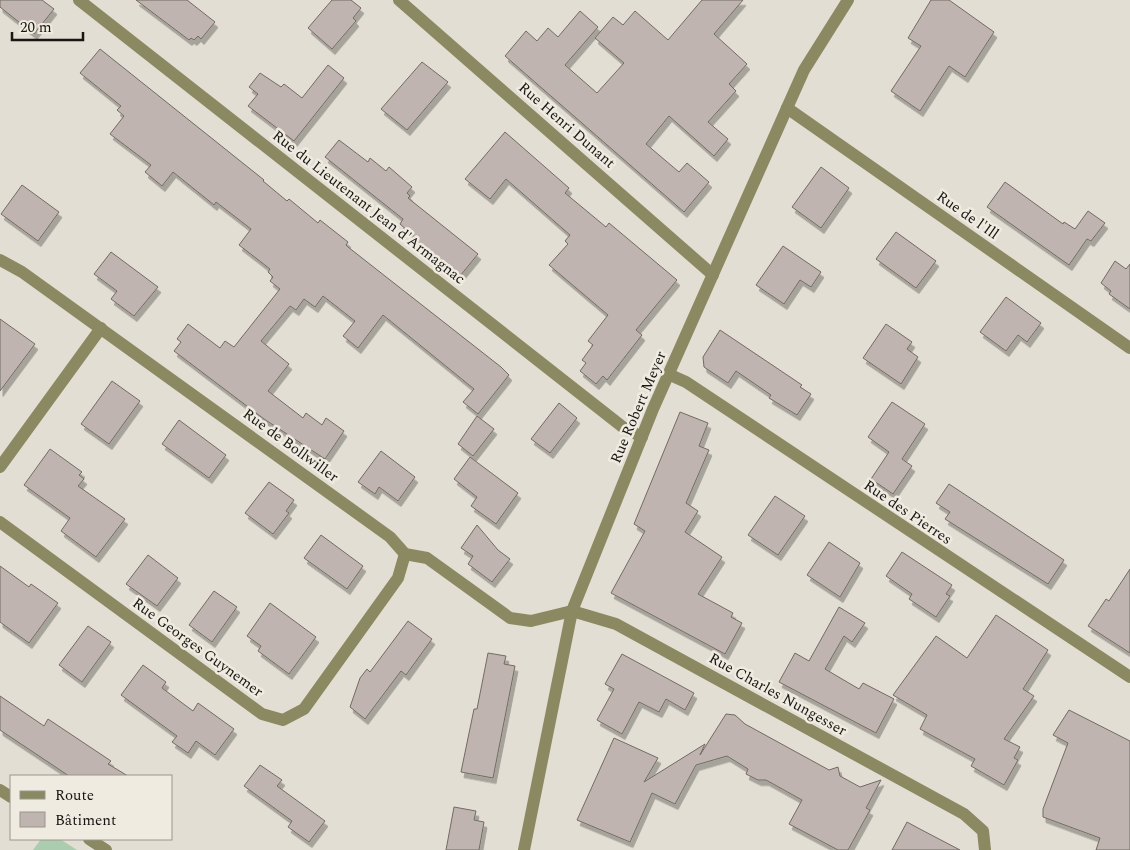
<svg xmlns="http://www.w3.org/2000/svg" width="1130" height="850" font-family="Spectral,serif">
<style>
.green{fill:#acccaf}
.building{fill:#bfb4af;stroke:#736a65;filter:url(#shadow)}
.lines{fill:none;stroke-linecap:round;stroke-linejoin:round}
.street{stroke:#8b8961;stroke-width:12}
.labels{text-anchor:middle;stroke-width:5;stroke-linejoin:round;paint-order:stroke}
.street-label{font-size:15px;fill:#171612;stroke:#f0ebe1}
</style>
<defs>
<filter id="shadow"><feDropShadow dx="3" dy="5.5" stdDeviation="0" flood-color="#0004"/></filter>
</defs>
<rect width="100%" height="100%" fill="#e3ded4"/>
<path class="green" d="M41,839H60L77,850H33Z"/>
<g class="building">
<path d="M0,0H42L54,9L34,34L0,7Z"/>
<path d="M136,0H187L215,22L201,39L198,36L194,40L191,38L189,40Z"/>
<path d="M332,0H351L361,8L353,18L356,21L332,49L308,28Z"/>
<path d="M702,0H743L714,34L747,64L729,84L736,91L708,122L728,139L714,156L669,116L646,144L679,172L687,163L709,182L684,212L505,56L526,31L537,41L548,28L558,37L580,11L598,27L565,65L597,93L624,63L595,38L613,17L623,25L635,11L668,40Z"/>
<path d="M931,0H949L994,32L965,77L949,66L920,111L891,91L921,46L908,38Z"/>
<path d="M100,49L264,180L263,181L287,201L289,199L318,223L320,220L348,242L346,245L348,247L501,367L509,375L478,414L463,402L474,389L383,315L358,348L343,336L355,321L323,296L315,307L304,299L296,310L290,306L261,341L289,364L268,391L303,418L306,413L322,425L326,418L344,431L325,459L264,419L174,351L181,342L177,339L188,324L220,348L225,341L234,347L280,289L270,281L273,277L268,272L270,269L239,245L251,229L216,202L214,205L173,172L162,186L145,172L151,165L110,134L124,116L117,110L121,106L80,73Z"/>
<path d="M422,62L448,82L407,130L381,109Z"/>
<path d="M328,65L344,78L294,141L248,106L258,94L249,87L260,73L281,87L284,84L302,98Z"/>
<path d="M505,132L569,188L565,193L606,227L609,223L677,280L636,330L642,335L607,380L603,376L596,384L580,371L586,363L582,360L593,345L588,341L608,315L549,265L568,244L565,241L570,235L506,179L490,199L465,179Z"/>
<path d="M339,140L368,162L370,158L386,171L389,167L412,187L407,193L410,196L408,198L478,254L460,276L416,241L417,239L400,224L403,219L325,157Z"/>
<path d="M821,167L849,188L821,228L792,207Z"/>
<path d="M1005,182L1063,224L1064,222L1075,229L1088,211L1105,223L1091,241L1087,239L1069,265L987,207Z"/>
<path d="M22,185L59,212L38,241L1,214Z"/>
<path d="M896,232L936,261L916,288L876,259Z"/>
<path d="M783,246L821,272L811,287L800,280L784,304L756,285Z"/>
<path d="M111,252L158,287L134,316L111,299L117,291L94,274Z"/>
<path d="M1115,261L1126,269L1130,264V309L1109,294L1111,291L1101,283Z"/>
<path d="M1006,297L1041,323L1027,342L1018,335L1006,351L980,332Z"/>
<path d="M0,319L35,344L0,391Z"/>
<path d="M886,324L912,342L907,349L918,357L901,384L863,358Z"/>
<path d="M720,330L802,385L800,387L811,394L797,415L769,398L771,395L736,371L728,383L704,367L703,357Z"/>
<path d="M112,381L140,401L109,444L81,424Z"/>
<path d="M892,402L925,424L902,459L912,466L893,494L871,479L889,452L868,437Z"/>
<path d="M559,403L577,418L550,453L531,439Z"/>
<path d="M680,412L708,423L699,446L709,450L686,503L698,511L685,532L722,557L698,594L733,613L731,617L742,623L725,654L611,593L645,531L634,524Z"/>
<path d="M477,416L494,429L473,456L458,444Z"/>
<path d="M179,420L226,455L209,478L162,444Z"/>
<path d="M50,449L82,472L79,475L84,479L78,486L125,519L96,557L61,531L70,518L24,485Z"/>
<path d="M381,451L415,477L398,501L379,487L375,494L358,482Z"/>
<path d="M470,457L518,493L496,524L471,506L477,497L454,479Z"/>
<path d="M269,482L294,500L286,511L289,513L273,534L245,513Z"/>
<path d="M949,484L1064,560L1048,584L945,519L950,512L936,503Z"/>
<path d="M775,496L805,516L778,555L748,535Z"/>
<path d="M477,525L498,550L510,559L492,582L468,564L473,556L461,548Z"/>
<path d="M321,535L363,566L347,589L304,558Z"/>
<path d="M829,542L860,563L840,597L807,575Z"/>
<path d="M902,552L952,585L946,594L950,596L936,617L909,599L912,594L886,576Z"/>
<path d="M148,555L178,578L157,606L126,584Z"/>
<path d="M0,566L29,587L31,584L58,603L29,643L0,622Z"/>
<path d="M1130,569V653L1088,626L1106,599L1109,601Z"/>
<path d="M214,591L237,607L212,642L189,625Z"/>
<path d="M270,603L316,637L289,674L258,651L261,646L247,636Z"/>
<path d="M839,607L865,623L852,642L844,636L825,669L859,689L863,683L894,699L876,733L779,682L795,653L809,661Z"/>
<path d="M996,615L1048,650L1023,689L1034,696L1004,739L1020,747L1014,758L1018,760L1004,785L971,766L975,759L920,729L927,715L893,695L936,636L967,658Z"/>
<path d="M408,621L432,639L406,675L401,671L365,719L350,707L360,678L367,669L370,672Z"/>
<path d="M88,626L111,642L82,682L59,665Z"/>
<path d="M488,653L506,656L504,664L515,666L493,778L461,772L474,709H477Z"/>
<path d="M622,654L694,693L685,710L666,699L659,712L639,702L622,734L597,720L614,689L605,684Z"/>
<path d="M143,665L166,682L162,688L193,711L198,703L234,729L215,755L196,741L188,753L172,742L177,736L121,695Z"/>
<path d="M0,696L44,726L48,719L111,761L108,764L128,776H69L0,730Z"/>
<path d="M1069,710L1130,741V850H1096L1100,838L1043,817V809L1068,743L1053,735Z"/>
<path d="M726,714L735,715L745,724L829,770L838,767L840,776L860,787L881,780L866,808L870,810L848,850H838L789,824L802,800L766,780H758L746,774L748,769L727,756L696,765L675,804L652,793L630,842L577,820L614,738L658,758L644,782L705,744L700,755Z"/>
<path d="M260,765L282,780L277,786L325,821L309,842L288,827L292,821L244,786Z"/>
<path d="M454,807L476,811L474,820L484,822L479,850H446Z"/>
<path d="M907,822L918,828L960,850H892Z"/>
</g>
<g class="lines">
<g class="street">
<path d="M79,0L624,428L642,437"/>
<path d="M399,0L713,275"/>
<path d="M787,108L1130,348"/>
<path d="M0,260L22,272L390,537L405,554L427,558L510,618L531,621L572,611"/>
<path d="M668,374L686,382L1130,677"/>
<path d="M0,467L101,328"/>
<path d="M0,522L262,714L283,720L304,709L398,578L405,554"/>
<path d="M572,611L616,624L964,814L983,831L985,850"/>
<path d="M0,790L11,797"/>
<path d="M89,839L106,850"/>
<path d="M524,850L572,611L653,409L787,108L804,70L848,0"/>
</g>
</g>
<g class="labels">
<g class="street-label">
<text transform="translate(567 125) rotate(41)" y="5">Rue Henri Dunant</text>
<text transform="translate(369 207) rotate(38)" y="5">Rue du Lieutenant Jean d'Armagnac</text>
<text transform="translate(968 215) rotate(35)" y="5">Rue de l'Ill</text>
<text transform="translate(638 407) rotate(-67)" y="5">Rue Robert Meyer</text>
<text transform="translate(291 445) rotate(36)" y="5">Rue de Bollwiller</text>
<text transform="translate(908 512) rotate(34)" y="5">Rue des Pierres</text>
<text transform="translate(198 647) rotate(36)" y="5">Rue Georges Guynemer</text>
<text transform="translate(778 694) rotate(29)" y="5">Rue Charles Nungesser</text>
</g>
</g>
<rect x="10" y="775" width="162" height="65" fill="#f0ebe1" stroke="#99968e"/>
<rect x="20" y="791" width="25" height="8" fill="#8b8961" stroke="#99968e"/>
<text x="55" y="800" font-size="15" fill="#171612">Route</text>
<rect x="20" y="812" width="25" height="15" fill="#bfb4af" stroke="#99968e"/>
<text x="55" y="825" font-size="15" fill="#171612">Bâtiment</text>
<path d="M12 32v8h71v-8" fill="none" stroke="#171612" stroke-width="2.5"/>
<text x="20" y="32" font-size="15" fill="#171612" stroke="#f0ebe1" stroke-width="4" paint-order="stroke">20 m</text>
</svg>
